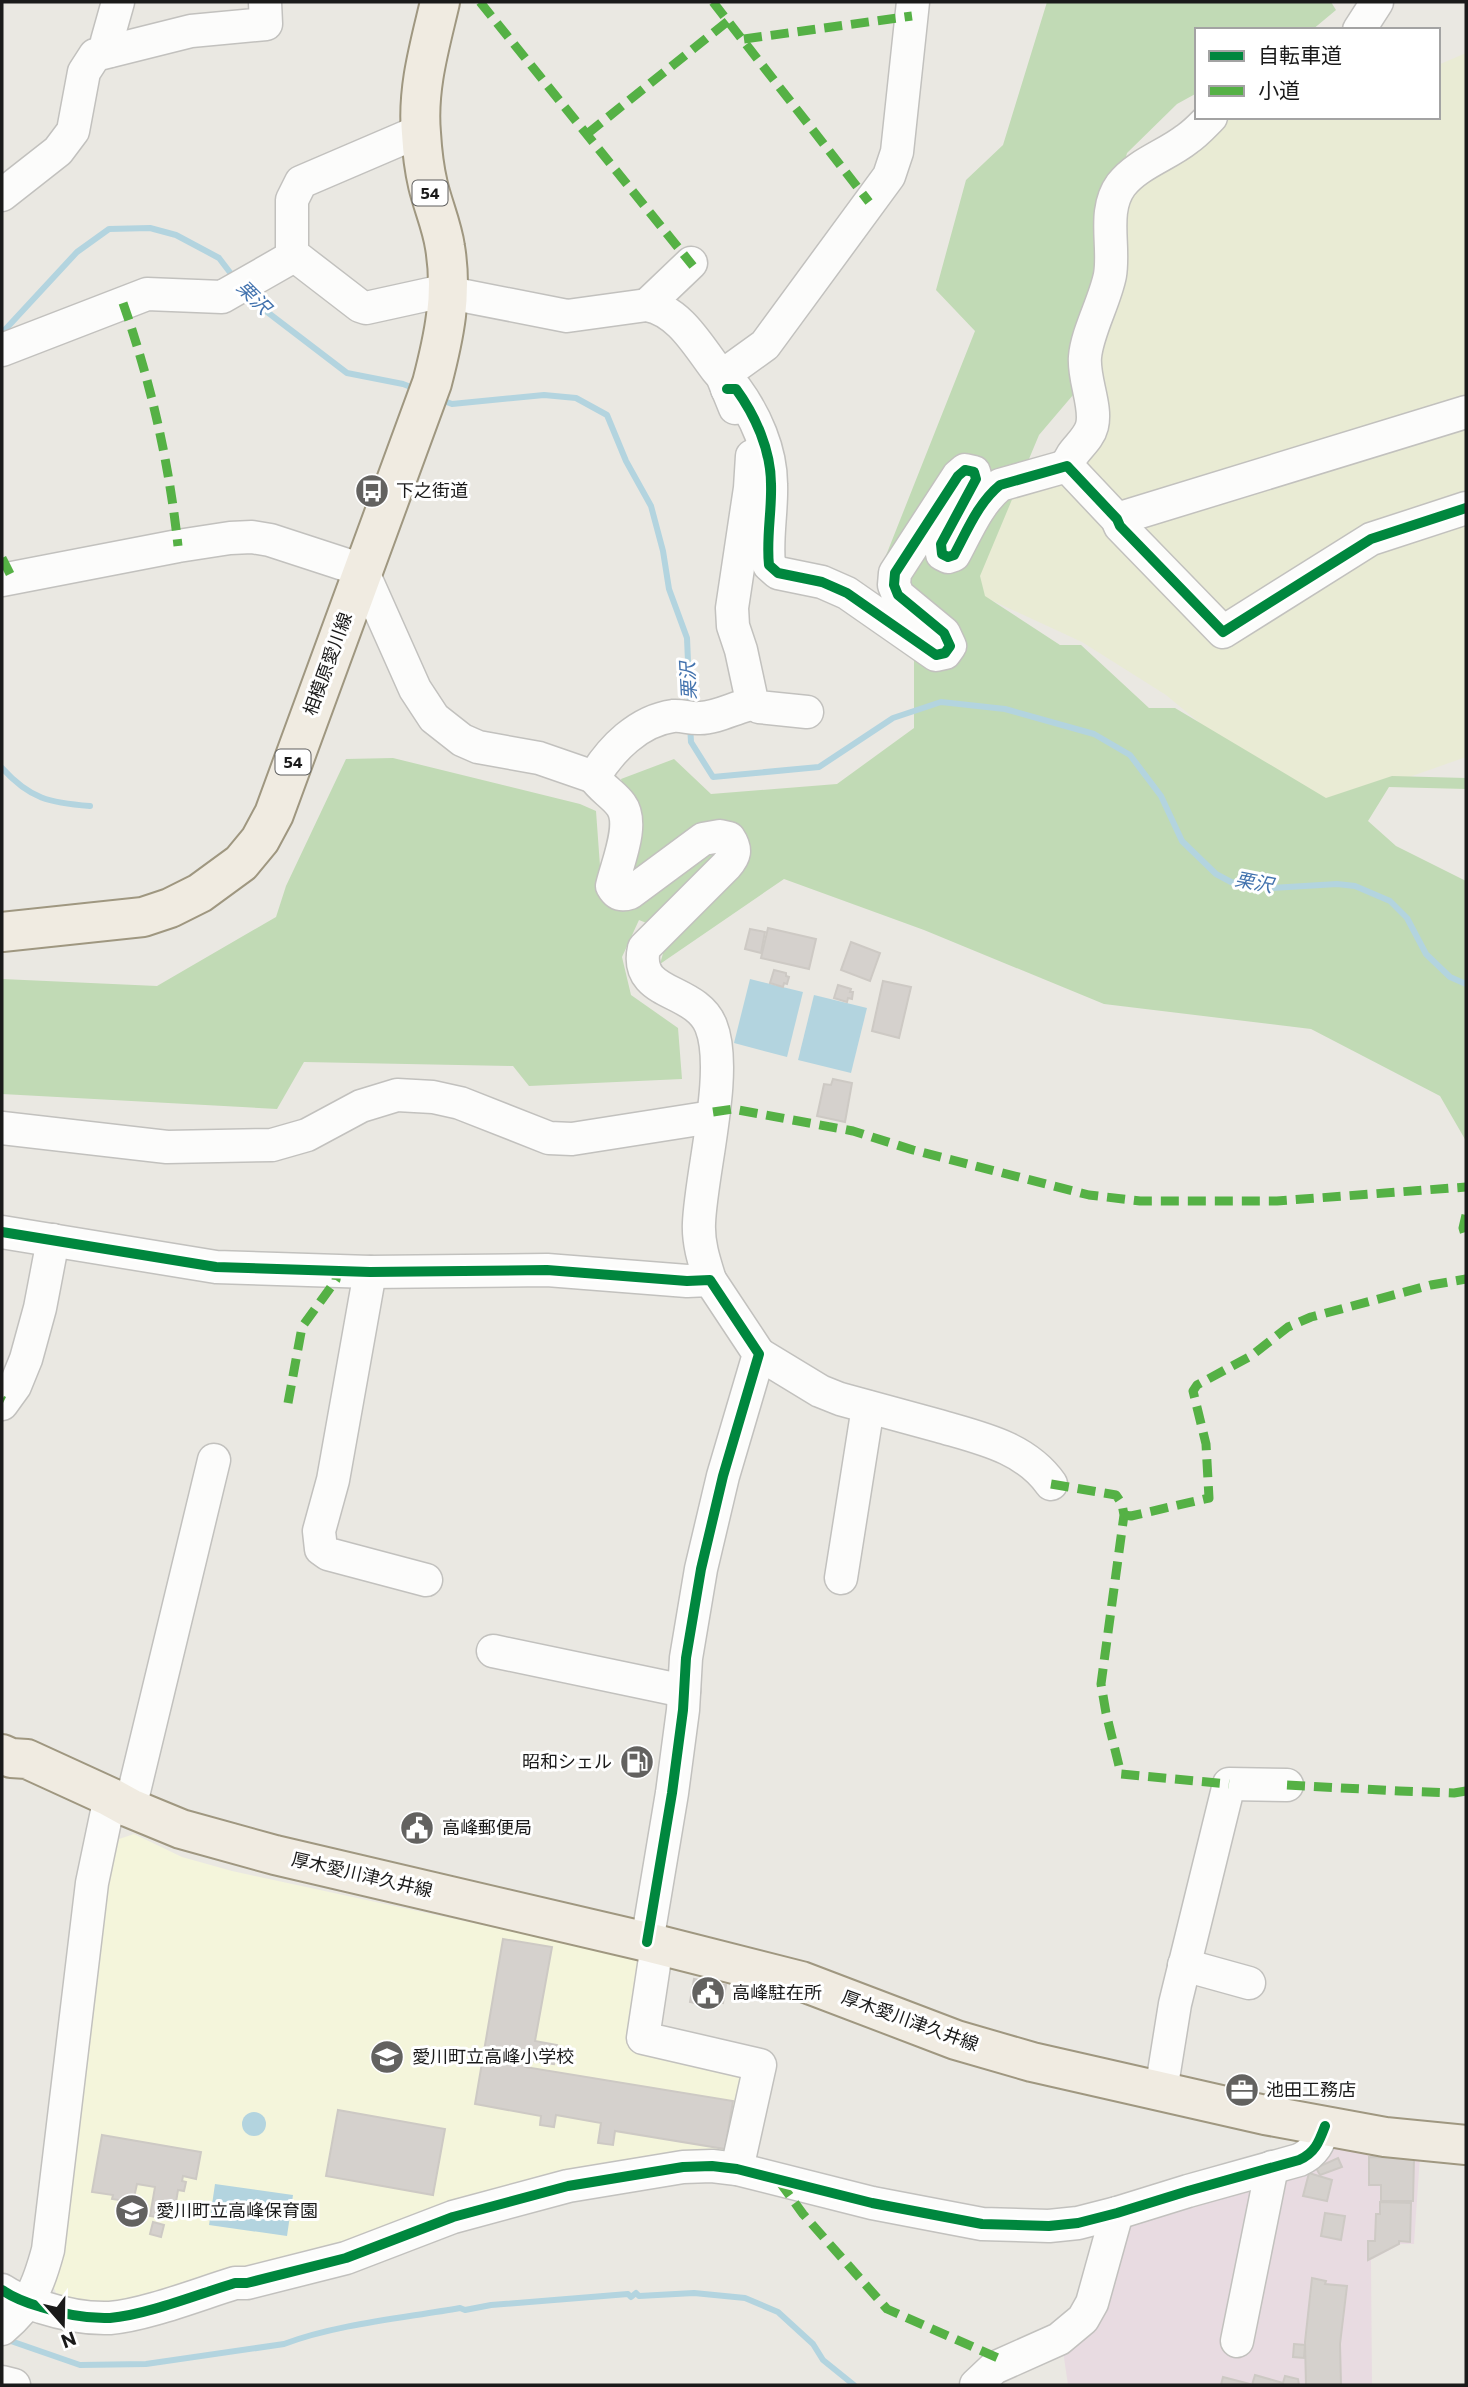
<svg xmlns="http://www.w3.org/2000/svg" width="1468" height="2387" font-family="Commissioner,'Noto Sans JP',sans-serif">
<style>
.industrial{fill:#e8dbe1}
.education{fill:#f4f5db}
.farmland{fill:#e9ebd4}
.forest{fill:#c1dab5}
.water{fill:#b3d4df}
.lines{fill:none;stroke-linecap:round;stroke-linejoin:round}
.stream{stroke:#b3d4df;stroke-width:6}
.building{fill:#d5d1cd;stroke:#cdc9c4;stroke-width:2}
.minor-casing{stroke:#c2c1be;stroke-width:35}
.major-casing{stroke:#9f9780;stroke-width:42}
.minor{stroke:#fcfcfb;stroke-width:32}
.major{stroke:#f0ebe1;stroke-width:38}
.quiet{stroke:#55b145;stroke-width:9;stroke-dasharray:18 9;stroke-linecap:butt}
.cycleway-casing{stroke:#fff;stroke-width:15}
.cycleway{stroke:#00873e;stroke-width:10}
.labels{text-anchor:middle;stroke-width:6;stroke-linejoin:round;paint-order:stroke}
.shield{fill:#fff;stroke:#5f5f5f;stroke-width:2}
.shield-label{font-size:16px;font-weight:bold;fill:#1a1a1a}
.poi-label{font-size:18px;fill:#1a1a1a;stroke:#fff;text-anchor:start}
.street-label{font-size:18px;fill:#1a1a1a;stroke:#fff}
.water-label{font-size:19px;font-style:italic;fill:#4373ae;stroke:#fff}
</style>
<rect width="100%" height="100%" fill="#eae8e2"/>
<path class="industrial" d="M1335,2147L1420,2156L1414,2244H1401L1371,2260L1372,2385H1068L1062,2344L1122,2218L1298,2172L1321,2164L1329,2156Z"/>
<path class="education" d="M134,1834L182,1857L232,1871L649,1961L633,2045L744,2068L736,2151L485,2193L412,2215L327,2248L249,2270L244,2267L150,2295L118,2302L86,2304L59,2299L52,2284L112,1859L119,1839Z"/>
<path class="farmland" d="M1466,53V757L1324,807L1242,758L1166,695L1082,642L965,588L1005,490L1075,458L1126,190L1217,117H1438V65Z"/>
<path class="forest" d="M1047,2H1331L1336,10L1312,30H1197V93L1177,104L1127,153L1071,362L1073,395L1039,435L980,576L985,596L1060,645H1081L1149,708H1175L1326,798L1392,776L1466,778V789L1389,787L1368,821L1396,846L1466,881V1141L1440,1096L1311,1029L1104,1004L924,930L784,879L660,964L669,932L639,920L622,957L631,995L678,1028L682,1079L529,1086L513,1066L304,1062L277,1109L2,1094V979L157,986L276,917L286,886L346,759L393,758L580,804L596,811L600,866L626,865L630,810L621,779L674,759L711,794L837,784L914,728V661L920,621L883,563L975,331L936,290L966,180L1003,145Z"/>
<g class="water">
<path d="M750,979L803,992L787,1057L734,1043Z"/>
<path d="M814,995L867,1008L851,1073L798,1060Z"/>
<circle cx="254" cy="2124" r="12"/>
<path d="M215,2184L293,2195L287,2236L209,2225Z"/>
</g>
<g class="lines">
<g class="stream">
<path d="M247,293L254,302L347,373L403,384L416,389"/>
<path d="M2,333L77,252L109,229L150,228L176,235L219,258L235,279"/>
<path d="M439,399L452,404L544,395L576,398L607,415L626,461L651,506L663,551L669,589L687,638L690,708"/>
<path d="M690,725L691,742L713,777L819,767L893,718L941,702L1005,709L1094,734L1130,755L1161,796L1182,841L1216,874L1231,882L1272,888L1337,884L1355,886L1390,901L1407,918L1426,954L1450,977L1466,984"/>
<path d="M2,768C30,799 50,803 90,806"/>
<path d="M5,2339L80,2365L146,2364L284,2344C337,2324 404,2318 460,2308L465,2310L491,2305L628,2294L631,2297L636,2293L639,2296L694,2293L745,2298L778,2312L813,2344L823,2360L854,2385"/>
</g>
</g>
<g class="building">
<path d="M768,928L816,939L809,969L761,958Z"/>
<path d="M750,929L765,932L761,953L745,949Z"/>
<path d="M851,942L880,953L870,981L841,970Z"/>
<path d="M774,970L786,973V976L789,977L787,984L784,983L783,987L770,983Z"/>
<path d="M883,981L911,987L899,1038L872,1031Z"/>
<path d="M838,985L851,989L850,992H853L852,999L848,998L847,1002L834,998Z"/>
<path d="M833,1079L852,1083L845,1122L817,1116L824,1084L831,1085Z"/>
<path d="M503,1939L552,1947L535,2041L557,2045L554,2064L526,2060L525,2067L733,2101L725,2149L615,2131L613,2145L598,2143L601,2123L556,2115L554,2127L540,2125L541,2116L475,2104Z"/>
<path d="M710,1978L719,1979L718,1984L726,1985L723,2003L715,2001L714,2007L690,2002L694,1979L709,1982Z"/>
<path d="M338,2110L445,2129L433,2195L326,2176Z"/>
<path d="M102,2135L201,2152L196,2179L183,2176L182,2181L186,2182L184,2191L178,2190L173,2220L150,2216L155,2187L137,2184L133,2202L112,2199L113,2195L92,2192Z"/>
<path d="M1369,2157L1414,2158L1413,2201H1381V2185H1369Z"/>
<path d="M1338,2158L1342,2167L1320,2175L1316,2168Z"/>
<path d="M1309,2173L1332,2180L1327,2201L1303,2196Z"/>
<path d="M1380,2202L1411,2203L1410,2242L1399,2241V2244L1368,2260V2241H1375L1376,2214H1380Z"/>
<path d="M1325,2213L1345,2216L1341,2240L1321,2236Z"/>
<path d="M153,2222L164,2225L161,2237L150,2234Z"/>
<path d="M1312,2278L1326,2281L1325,2284L1347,2286L1340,2344L1341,2385H1306L1305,2342Z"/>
<path d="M1294,2344L1305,2345L1304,2358L1293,2357Z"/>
<path d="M1255,2375L1283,2383L1285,2376L1298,2379L1299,2385H1252Z"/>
<path d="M1223,2377L1250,2384V2385H1221Z"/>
</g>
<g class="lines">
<g class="minor-casing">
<g id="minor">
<path d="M1359,30L1377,2"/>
<path d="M109,51L107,41L118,2"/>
<path d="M420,131L301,182L292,200V257L299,259L360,306L366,308L448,290L460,295L567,316L647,305C679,311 697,344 716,369L722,376L735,408"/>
<path d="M2,195L58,151L73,131L84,72L95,55L191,31L266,24L265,2"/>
<path d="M647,305L691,263"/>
<path d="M2,350L147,294L222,297L292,257"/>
<path d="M722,376L765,345L889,176L897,152L913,2"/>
<path d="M727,389H736C755,415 771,450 771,484C772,511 766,538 769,565L778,573L822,582L847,593L936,655L945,653L950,646L944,633L898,595L894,585L895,573L958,476L965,470L974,472L976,479L941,544L942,554L948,557L954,555C967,531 978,503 1000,485L1067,466L1117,519L1120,526L1223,632L1371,539L1466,508"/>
<path d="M752,456L750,488L732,608L733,626L741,650L752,701L759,707L807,712"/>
<path d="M1067,466C1071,450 1088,442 1092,426C1097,406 1083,379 1085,357C1087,332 1105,301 1110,275C1115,246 1102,211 1121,185C1137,164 1167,155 1187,139C1196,133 1203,125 1211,117"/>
<path d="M1117,519L1466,412"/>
<path d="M2,580L178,546L230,538L252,537L270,540L362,570L415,689L434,718L462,740L478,747L539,758L594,777C611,749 638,721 673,716C682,715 691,719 700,718C715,718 732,709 747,705L752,701"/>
<path d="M594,777C601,788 614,795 621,805C635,824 617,864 612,886C617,895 621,896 630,893L703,839L720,836L729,838C737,850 735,856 726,866L644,948C633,997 696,987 711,1026C729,1071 701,1172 699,1223C698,1243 704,1261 710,1280"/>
<path d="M2,1128L167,1147L272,1145L307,1135L361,1106L397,1095L433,1097L460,1103L549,1138L572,1139L712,1117"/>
<path d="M2,1232L216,1267L370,1272L547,1270L687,1281L710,1280L759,1354L723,1476L701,1569L686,1658L683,1710L672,1793L647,1942"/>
<path d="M370,1272L333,1480L319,1531L321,1549L328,1554L426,1580"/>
<path d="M759,1354L820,1391L840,1399C873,1408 906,1417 939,1426C980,1438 1025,1447 1051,1484"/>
<path d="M2,1404L15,1386L26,1359L40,1308L53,1240"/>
<path d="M841,1578L868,1407"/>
<path d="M493,1651L684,1691"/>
<path d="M130,1808L214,1460"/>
<path d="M657,1945L643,2038L760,2065L737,2169"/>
<path d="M1184,1965L1249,1983"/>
<path d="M1161,2091L1175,2004L1229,1784L1287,1785"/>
<path d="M2,2290C14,2298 27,2303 41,2307C63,2314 86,2319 110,2318C146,2315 199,2294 235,2283H247L346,2258L453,2217L568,2186L683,2167L712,2166L737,2169L872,2203L982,2224L1049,2226L1078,2223L1117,2213L1188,2191L1299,2160C1315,2153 1319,2142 1325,2126"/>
<path d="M2,2329C31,2304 38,2287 48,2250L92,1883L110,1797"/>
<path d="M1237,2341L1272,2167"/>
<path d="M2,2382L14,2385"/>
<path d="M976,2385L994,2368L1059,2339L1083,2319L1092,2303L1117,2213"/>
</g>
</g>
<g class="major-casing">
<g id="major">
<path d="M2,932L143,917L170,908L200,893L241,863L260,840L274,814L432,383C444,337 453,295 445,247C442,226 433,206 428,185C424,168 422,150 421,133C417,88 430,45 440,2"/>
<path d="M2,1754L11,1758L27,1759L110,1797L130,1808L181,1829L275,1855L647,1942L801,1981L956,2040L1032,2062L1265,2115L1385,2137L1466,2145"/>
</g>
</g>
<use href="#minor" class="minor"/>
<use href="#major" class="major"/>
<g class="quiet">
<path d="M480,2L693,266"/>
<path d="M713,2L869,202"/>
<path d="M744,39L912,16"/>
<path d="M587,134L728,21"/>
<path d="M123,303C151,383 169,462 178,546"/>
<path d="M2,558L12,578"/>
<path d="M713,1112L733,1109L853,1131L913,1150L1089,1195L1140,1201H1277L1466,1187"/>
<path d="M1466,1215L1463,1228L1466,1238"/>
<path d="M2,1400L4,1401"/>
<path d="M288,1403L302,1327L336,1280L337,1272"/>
<path d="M1051,1484L1116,1495L1122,1504L1124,1515L1101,1684L1106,1713L1121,1774L1229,1784"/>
<path d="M1124,1515L1131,1516L1209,1498L1206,1444L1193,1391L1197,1385L1251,1356L1288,1327L1311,1317L1431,1285L1466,1279"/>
<path d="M1287,1785L1399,1791L1454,1793L1466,1791"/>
<path d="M779,2181L803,2214L887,2309L1005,2361"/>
</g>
<g class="cycleway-casing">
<g id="cycleway">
<path d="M727,389H736C755,415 771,450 771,484C772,511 766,538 769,565L778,573L822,582L847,593L936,655L945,653L950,646L944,633L898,595L894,585L895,573L958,476L965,470L974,472L976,479L941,544L942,554L948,557L954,555C967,531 978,503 1000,485L1067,466L1117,519L1120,526L1223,632L1371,539L1466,508"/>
<path d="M2,1232L216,1267L370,1272L547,1270L687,1281L710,1280L759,1354L723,1476L701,1569L686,1658L683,1710L672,1793L647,1942"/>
<path d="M2,2290C14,2298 27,2303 41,2307C63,2314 86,2319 110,2318C146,2315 199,2294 235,2283H247L346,2258L453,2217L568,2186L683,2167L712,2166L737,2169L872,2203L982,2224L1049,2226L1078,2223L1117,2213L1188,2191L1299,2160C1315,2153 1319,2142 1325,2126"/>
</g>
</g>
<use href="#cycleway" class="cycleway"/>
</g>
<defs>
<g id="bus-disc" transform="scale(1.75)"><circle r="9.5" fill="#636260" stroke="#fff"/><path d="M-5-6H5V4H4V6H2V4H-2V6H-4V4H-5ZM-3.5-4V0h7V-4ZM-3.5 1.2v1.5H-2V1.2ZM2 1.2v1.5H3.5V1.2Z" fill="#fff"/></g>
<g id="fuel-disc" transform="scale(1.75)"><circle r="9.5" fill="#636260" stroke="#fff"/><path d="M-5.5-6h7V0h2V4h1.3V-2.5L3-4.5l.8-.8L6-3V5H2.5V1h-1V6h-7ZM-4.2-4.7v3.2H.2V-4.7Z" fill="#fff"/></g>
<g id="civic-disc" transform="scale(1.75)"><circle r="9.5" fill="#636260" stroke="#fff"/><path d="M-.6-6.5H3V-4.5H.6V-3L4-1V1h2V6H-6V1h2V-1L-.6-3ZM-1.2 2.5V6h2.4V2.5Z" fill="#fff"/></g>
<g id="school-disc" transform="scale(1.75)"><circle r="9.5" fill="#636260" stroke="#fff"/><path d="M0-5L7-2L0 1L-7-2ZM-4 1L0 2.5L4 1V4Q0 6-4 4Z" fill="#fff"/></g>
<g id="office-disc" transform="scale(1.75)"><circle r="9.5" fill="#636260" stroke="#fff"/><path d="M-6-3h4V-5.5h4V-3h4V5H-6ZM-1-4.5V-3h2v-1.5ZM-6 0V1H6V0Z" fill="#fff"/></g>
</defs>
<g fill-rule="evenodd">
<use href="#bus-disc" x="372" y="491"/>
<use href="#fuel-disc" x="637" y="1762"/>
<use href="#civic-disc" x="417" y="1828"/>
<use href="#civic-disc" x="708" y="1993"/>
<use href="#school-disc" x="387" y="2057"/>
<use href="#office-disc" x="1242" y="2090"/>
<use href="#school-disc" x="132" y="2211"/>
</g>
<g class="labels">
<g class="shield">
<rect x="412.5" y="180.5" width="35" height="25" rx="5"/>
<rect x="275.5" y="749.5" width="35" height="25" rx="5"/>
</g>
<g class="shield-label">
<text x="430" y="199">54</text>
<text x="293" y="768">54</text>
</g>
<g class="poi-label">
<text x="396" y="497">下之街道</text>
<text x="612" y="1768" text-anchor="end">昭和シェル</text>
<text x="442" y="1834">高峰郵便局</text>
<text x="732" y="1999">高峰駐在所</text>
<text x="412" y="2063">愛川町立高峰小学校</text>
<text x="1266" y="2096">池田工務店</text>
<text x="156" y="2217">愛川町立高峰保育園</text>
</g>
<g class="street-label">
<text transform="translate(328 664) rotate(-70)" y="6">相模原愛川線</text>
<text transform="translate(362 1875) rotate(13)" y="6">厚木愛川津久井線</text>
<text transform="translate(910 2021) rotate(20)" y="6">厚木愛川津久井線</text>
</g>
<g class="water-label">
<text transform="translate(254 297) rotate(45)" y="7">栗沢</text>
<text transform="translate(688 681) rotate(-93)" y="7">栗沢</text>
<text transform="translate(1254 882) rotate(11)" y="7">栗沢</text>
</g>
</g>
<rect width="1468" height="2387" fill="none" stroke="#1a1a1a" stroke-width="7"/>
<rect x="1195" y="28" width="245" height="91" fill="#ffffff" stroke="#a3a3a3" stroke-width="2"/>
<rect x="1209" y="51" width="35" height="10" fill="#00873e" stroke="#a3a3a3" stroke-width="2"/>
<text x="1258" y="63" font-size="21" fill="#1a1a1a">自転車道</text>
<rect x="1209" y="86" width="35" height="10" fill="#55b145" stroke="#a3a3a3" stroke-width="2"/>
<text x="1258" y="98" font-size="21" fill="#1a1a1a">小道</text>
<g transform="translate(63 2324) rotate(160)" stroke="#ffffff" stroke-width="5" paint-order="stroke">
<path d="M0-5L12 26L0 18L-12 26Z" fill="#1a1a1a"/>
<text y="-10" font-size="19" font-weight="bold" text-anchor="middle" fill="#1a1a1a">N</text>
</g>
</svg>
